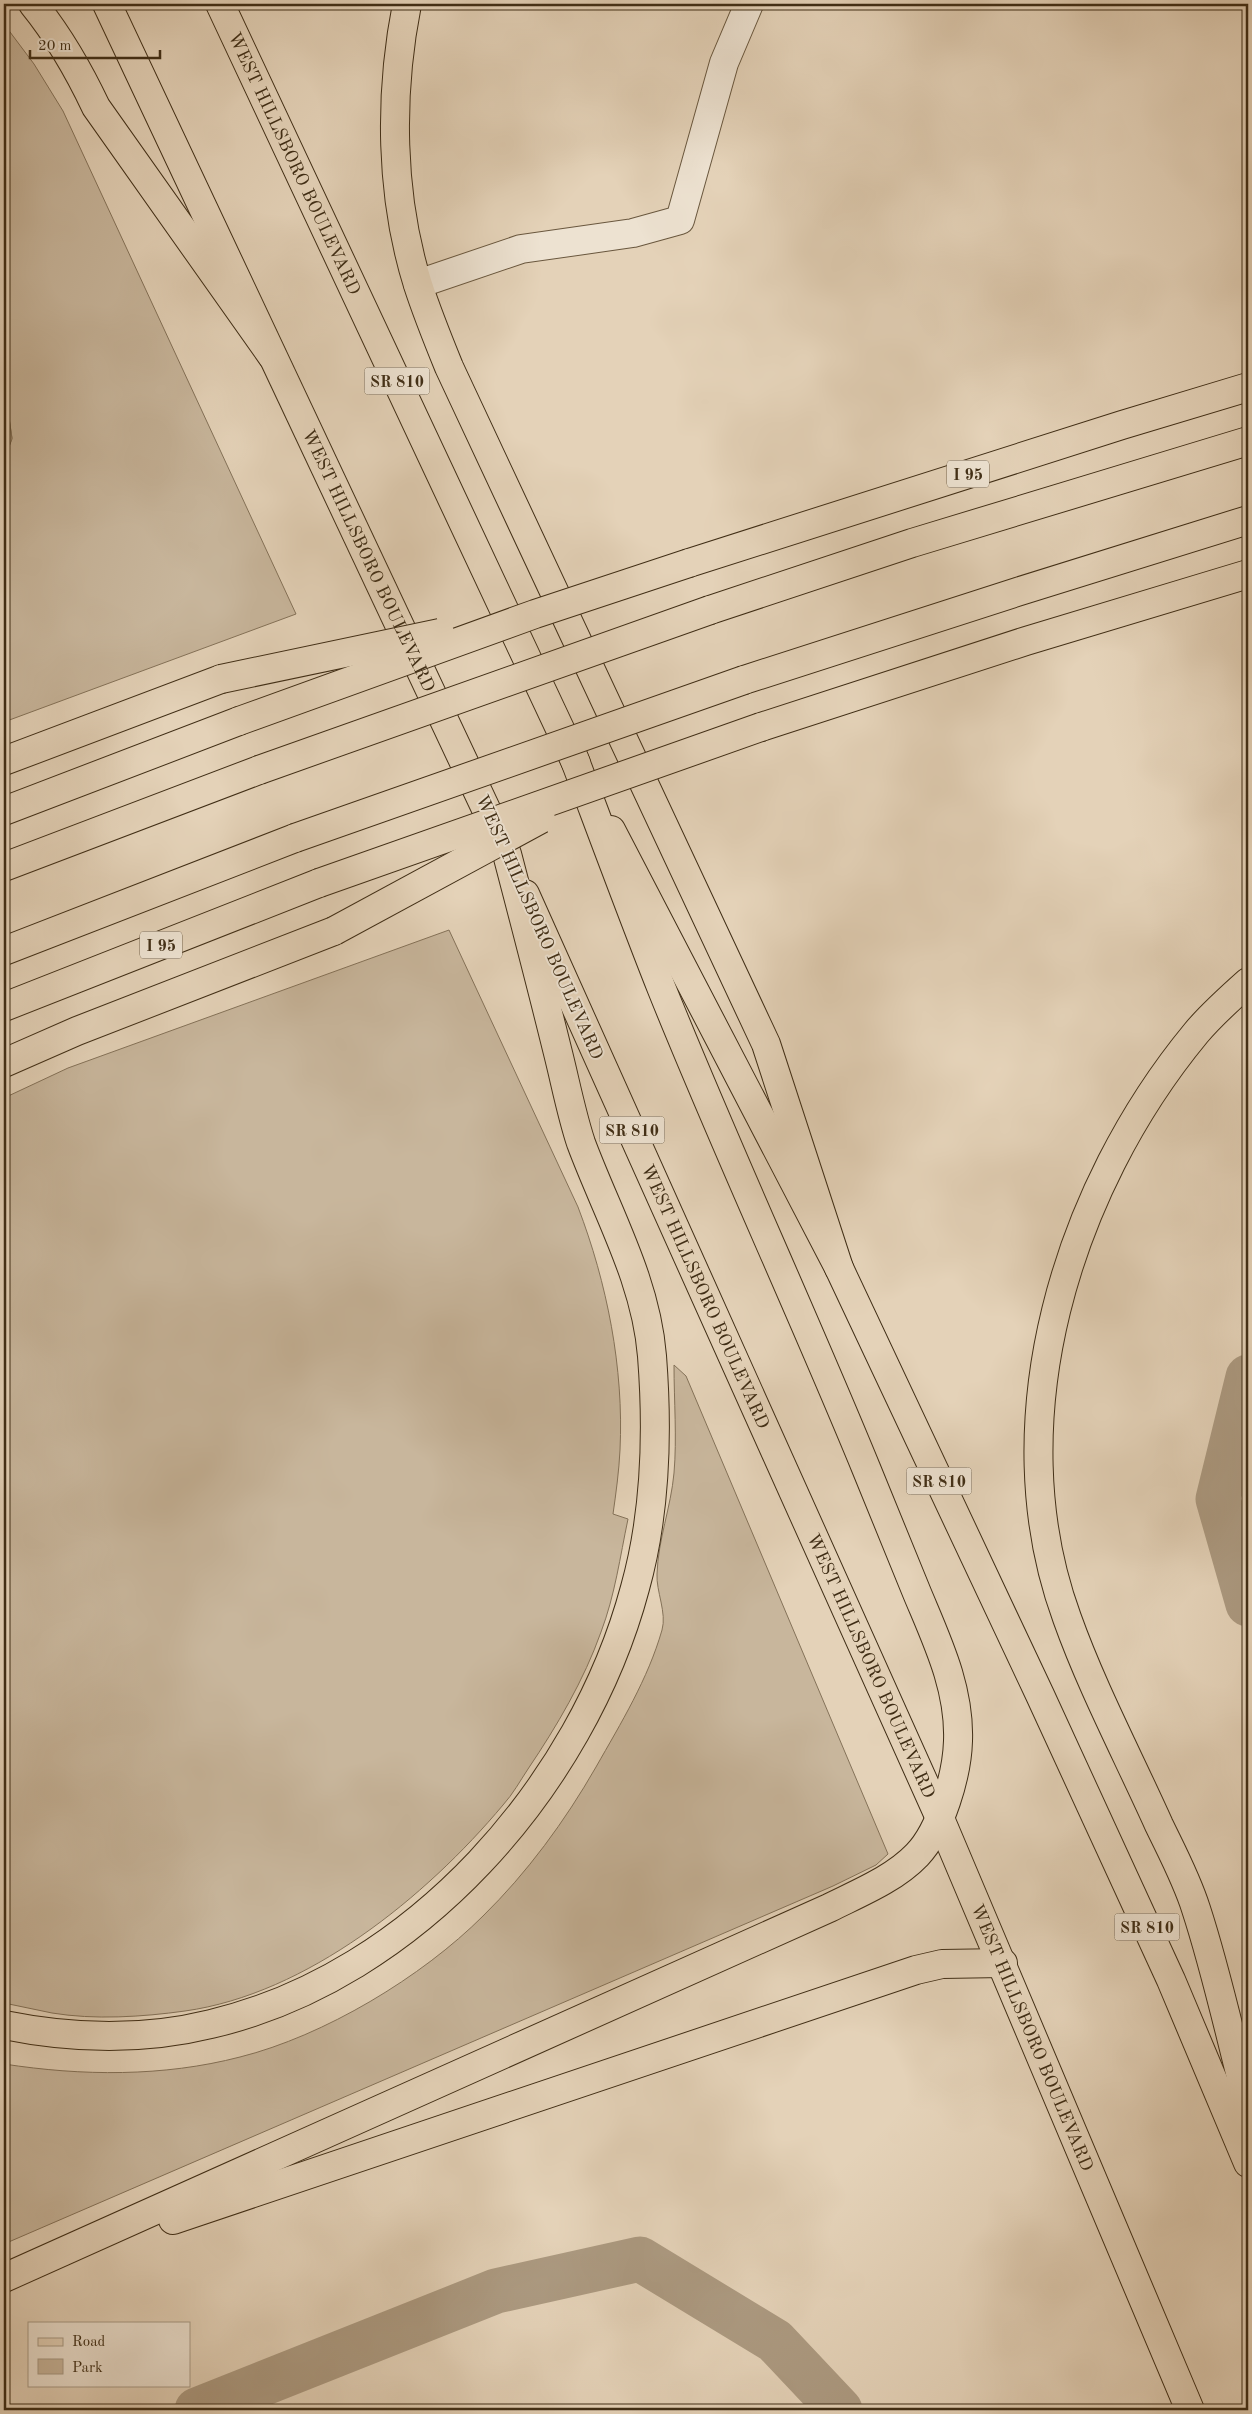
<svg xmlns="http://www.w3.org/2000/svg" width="1252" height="2414" font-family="'Old Standard TT',serif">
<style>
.green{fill:#c8b69c;stroke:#847259}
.water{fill:#ac9a81;stroke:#816f56}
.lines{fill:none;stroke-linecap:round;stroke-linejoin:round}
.canal{stroke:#ac9a81;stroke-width:45}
.minor-casing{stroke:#69573e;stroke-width:30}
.major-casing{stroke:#402e16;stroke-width:30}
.highway-casing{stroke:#402e16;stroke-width:30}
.minor{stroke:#ede2d1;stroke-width:28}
.major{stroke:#e4d2b8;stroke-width:28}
.highway{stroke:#e4d2b8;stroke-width:28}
.highway-bridge-casing{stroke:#402e16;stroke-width:30;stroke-linecap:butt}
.highway-bridge{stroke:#e4d2b8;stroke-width:28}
.labels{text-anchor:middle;stroke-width:4;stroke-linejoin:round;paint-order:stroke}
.shield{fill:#ede2d1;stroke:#74644e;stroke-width:1}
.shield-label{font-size:16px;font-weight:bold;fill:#402e16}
.street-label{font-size:18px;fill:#402e16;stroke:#ede2d1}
</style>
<rect width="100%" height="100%" fill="#e4d2b8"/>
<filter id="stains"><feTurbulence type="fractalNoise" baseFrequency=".004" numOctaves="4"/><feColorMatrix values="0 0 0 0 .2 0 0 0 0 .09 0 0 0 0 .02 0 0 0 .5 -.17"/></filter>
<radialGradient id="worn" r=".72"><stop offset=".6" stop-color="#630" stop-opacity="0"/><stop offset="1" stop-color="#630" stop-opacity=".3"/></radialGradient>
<g class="green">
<path d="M4,24L34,64L63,111L296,614L4,722V460L12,438L4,383Z"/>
<path d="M449,930L578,1207C607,1283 624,1368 620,1450C619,1471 616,1493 613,1514L628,1519C620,1557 615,1595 601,1632C584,1680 557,1726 528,1769C520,1781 513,1794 503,1805C426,1897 307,1994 185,2011C142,2017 94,2020 52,2013C36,2010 20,2006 4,2003V1098L68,1068Z"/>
<path d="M674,1365L686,1376L888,1854L876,1865L833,1886L4,2244V2064C82,2076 163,2077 240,2057C324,2036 422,1977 483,1916C527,1873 565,1821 596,1767C621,1723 648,1679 662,1630C667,1613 656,1591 657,1574C658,1540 671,1507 674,1473C677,1438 674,1401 674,1365Z"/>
</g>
<path class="water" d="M4,383L12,439L4,460Z"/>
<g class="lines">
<g class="canal">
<path d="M1248,1377L1218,1499L1248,1604"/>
<path d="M197,2410L496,2291L640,2259L775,2341L840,2410"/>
</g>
<g class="minor-casing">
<path id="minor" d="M418,284L521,249L633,233L680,220L724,63L749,4"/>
</g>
<g class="major-casing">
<g id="major">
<path id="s1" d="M107,4L502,843"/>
<path id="s2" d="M220,4L576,763"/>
<path d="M611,830L839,1268L1040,1695L1171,1980L1248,2163"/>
<path id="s3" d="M525,894L939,1816L1190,2410"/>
</g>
</g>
<g class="highway-casing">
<g id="highway">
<path d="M33,4C59,36 78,69 96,107L272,356"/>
<path d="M407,4C389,95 390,196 418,285C427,313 438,340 449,367L766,1044L839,1268"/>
<path d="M689,563L1122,425L1248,387"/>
<path d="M710,610L912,543L1248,441"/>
<path d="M744,680L1017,592L1248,520"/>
<path d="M761,727L1026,641L1248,574"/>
<path d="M4,761L221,679"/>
<path d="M4,811L239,721"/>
<path d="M4,867L259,770"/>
<path d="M4,951L295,838"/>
<path d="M1248,982C1230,998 1211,1015 1196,1033C1067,1189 995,1422 1067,1618C1092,1688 1128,1756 1159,1825C1172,1852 1187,1880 1196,1909C1217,1973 1231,2040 1248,2104"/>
<path d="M4,1007L319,883"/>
<path d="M4,1063L77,1031L334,931"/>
<path d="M4,2025C73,2039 142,2041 211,2024C415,1976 582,1786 635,1588C656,1513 658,1433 652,1356C646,1280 607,1213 581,1143C571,1113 565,1080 557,1049C541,984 524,919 507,854"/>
<path d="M173,2220L916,1970L942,1964L1003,1963"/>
<path d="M4,2278L829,1908C859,1893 894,1879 917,1855C941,1830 957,1775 958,1741C960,1688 937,1641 917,1593C900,1552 883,1510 866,1468C800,1307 726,1149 661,987C631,911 603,835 574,758"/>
</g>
</g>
<use href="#minor" class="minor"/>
<use href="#major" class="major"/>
<use href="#highway" class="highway"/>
<g class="highway-bridge-casing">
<g id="highway-bridge">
<path d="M221,679L440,633"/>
<path d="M239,721L535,614L689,563"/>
<path d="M259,770L710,610"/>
<path d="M295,838L744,680"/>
<path d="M319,883L761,727"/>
<path d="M334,931L541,819"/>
</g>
</g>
<use href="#highway-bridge" class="highway-bridge"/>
</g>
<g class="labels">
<g class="shield">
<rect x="364.5" y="367.5" width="65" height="27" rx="4"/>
<rect x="947" y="460.5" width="42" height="27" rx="4"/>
<rect x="140" y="931.5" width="42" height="27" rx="4"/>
<rect x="599.5" y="1116.5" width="65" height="27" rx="4"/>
<rect x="906.5" y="1467.5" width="65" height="27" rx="4"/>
<rect x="1114.5" y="1913.5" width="65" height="27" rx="4"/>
</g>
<g class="shield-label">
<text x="397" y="387">SR 810</text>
<text x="968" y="480">I 95</text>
<text x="161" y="951">I 95</text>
<text x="632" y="1136">SR 810</text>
<text x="939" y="1487">SR 810</text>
<text x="1147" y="1933">SR 810</text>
</g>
<g class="street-label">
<text dy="6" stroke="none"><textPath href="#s2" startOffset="176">WEST HILLSBORO BOULEVARD</textPath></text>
<text dy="6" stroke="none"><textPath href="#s1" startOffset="615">WEST HILLSBORO BOULEVARD</textPath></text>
<text transform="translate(540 927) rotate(66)" y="6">WEST HILLSBORO BOULEVARD</text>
<text dy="6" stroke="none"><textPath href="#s3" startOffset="441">WEST HILLSBORO BOULEVARD</textPath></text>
<text dy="6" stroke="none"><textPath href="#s3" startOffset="846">WEST HILLSBORO BOULEVARD</textPath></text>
<text dy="6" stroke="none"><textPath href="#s3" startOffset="1251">WEST HILLSBORO BOULEVARD</textPath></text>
</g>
</g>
<rect width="1252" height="2414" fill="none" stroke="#e4d2b8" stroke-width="20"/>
<rect x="5" y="5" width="1242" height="2404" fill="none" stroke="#402e16" stroke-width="2.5"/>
<rect x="10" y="10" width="1232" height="2394" fill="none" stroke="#402e16"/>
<rect x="28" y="2322" width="162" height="65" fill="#ede2d1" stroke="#a89a86"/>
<rect x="38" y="2338" width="25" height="8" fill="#e4d2b8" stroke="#a89a86"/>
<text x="72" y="2346" font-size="15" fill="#402e16">Road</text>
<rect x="38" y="2359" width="25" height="15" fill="#c8b69c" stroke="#a89a86"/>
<text x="72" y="2372" font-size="15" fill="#402e16">Park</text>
<path d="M30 50v8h130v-8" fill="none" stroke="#402e16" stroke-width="2.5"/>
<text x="38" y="50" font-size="15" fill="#402e16" stroke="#ede2d1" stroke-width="4" paint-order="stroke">20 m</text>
<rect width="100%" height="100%" filter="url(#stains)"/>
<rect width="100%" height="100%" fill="url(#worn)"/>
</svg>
